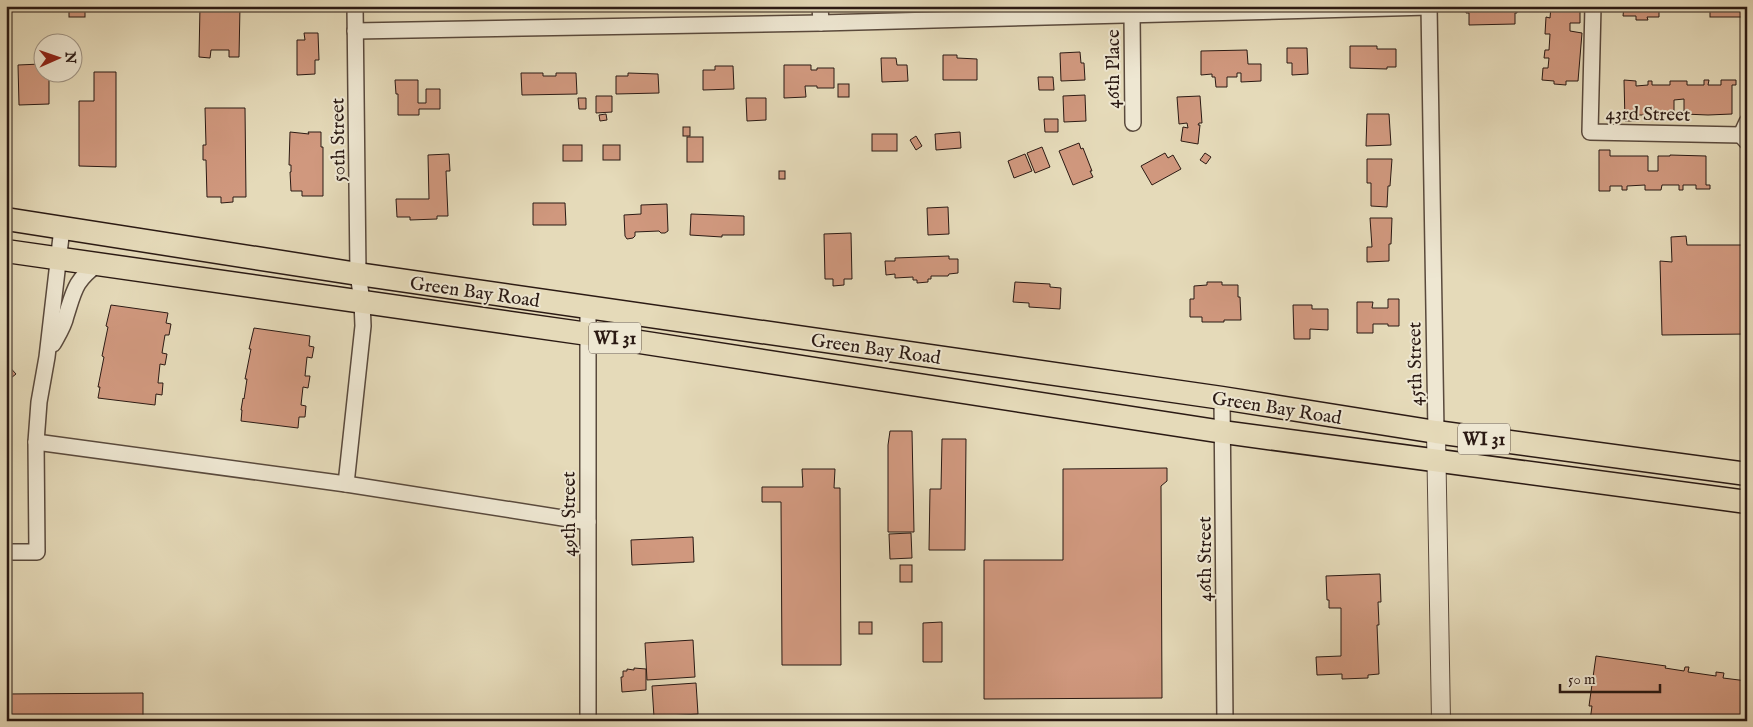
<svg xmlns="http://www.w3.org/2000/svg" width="1753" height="727" font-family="'IM FELL English',serif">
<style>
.building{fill:#d0987e;stroke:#2b1a14}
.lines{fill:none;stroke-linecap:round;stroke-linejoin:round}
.minor-casing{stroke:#5a4a3d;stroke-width:18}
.tertiary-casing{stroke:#5a4a3d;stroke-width:20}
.primary-casing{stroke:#2b1a14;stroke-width:25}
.minor{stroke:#eee7d2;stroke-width:15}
.tertiary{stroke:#eee7d2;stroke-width:18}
.primary{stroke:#e5dab9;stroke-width:22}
.labels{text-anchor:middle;stroke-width:4;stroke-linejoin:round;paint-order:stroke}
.shield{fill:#eee7d2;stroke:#66584d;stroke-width:1}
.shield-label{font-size:18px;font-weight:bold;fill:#2b1a14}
.street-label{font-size:19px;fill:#2b1a14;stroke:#eee7d2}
</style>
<rect width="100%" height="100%" fill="#e5dab9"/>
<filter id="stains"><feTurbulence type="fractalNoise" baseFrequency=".004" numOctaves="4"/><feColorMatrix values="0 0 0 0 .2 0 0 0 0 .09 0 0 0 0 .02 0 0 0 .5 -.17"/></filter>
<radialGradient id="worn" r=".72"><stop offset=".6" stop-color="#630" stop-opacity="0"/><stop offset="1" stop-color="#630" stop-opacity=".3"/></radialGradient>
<g class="building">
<rect x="69" y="6" width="16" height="11"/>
<path d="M200,6H240L239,57H229V50H211L210,58L199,57Z"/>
<path d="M294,6H312V9L294,10Z"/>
<path d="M1469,6H1515V8H1517V13H1515V24L1469,25V13H1466V8H1469Z"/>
<path d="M1551,6H1583V11H1580V23H1570V31L1582,33L1578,81H1566V85L1554,84V81L1542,80L1543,68H1548L1549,58H1544L1545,50H1549L1550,34H1545L1546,17L1550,18Z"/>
<path d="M1624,6H1659V17H1647L1648,20H1636V16H1623Z"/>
<rect x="1710" y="6" width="37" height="11"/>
<path d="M304,33H318L319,60H315V74L297,75V40H305Z"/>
<path d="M1350,46H1377V49H1396V67H1387V69L1350,68Z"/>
<path d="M1287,48H1307L1308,74L1292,75V63H1287Z"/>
<path d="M1247,50L1248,64H1261V81L1241,82V73H1237V77H1227V87H1216L1215,77H1212V74L1201,75V51Z"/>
<path d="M1080,52L1081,63H1084L1085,80L1061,81L1060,53Z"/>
<path d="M943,55H957V58L977,59V80H943Z"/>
<path d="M881,58H896L897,65H907L908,81L882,82Z"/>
<path d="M41,64L42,72H49V104L19,105L18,65Z"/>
<path d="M784,65H811V70H817V68H834V88H817V86H805L806,97L784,98Z"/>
<path d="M715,66H733L734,89L703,90V70H715Z"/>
<path d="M94,72H116V167L79,166V101H94Z"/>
<path d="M521,73H543V76H556V73H576L577,94L522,95Z"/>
<path d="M628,73L658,74L659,93L616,94V76H628Z"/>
<path d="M1038,77H1053L1054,90H1039Z"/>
<path d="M395,80H418V103H426V89H440V109H419V115H398V94H396Z"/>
<path d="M1624,80L1636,81V86L1648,85V81H1652V85H1670V81H1687V85H1704V80H1709L1708,85H1721V80H1736V85H1732V114L1708,115L1684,114V99L1674,100V115H1636V121H1625Z"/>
<rect x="838" y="84" width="11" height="13"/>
<path d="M1085,95L1086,121L1064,122L1063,96Z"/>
<path d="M596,96H612V112L596,113Z"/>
<path d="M1200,96L1202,123H1199L1198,125H1200L1198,144L1181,141L1183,127L1188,128L1187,123L1179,124L1177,97Z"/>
<path d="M578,98H586V109H579Z"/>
<path d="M746,98H766V120L747,121Z"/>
<path d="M205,108H245L246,197H233V202L221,203V197H207L206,160H203V145H206Z"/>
<path d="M606,114L607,120L600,121L599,115Z"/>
<path d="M1367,114H1389L1391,145L1366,146Z"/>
<path d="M1044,119H1058V132H1045Z"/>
<rect x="683" y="127" width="7" height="9"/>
<path d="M290,132L309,134L308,132H321V147H323V196H302V191H291L290,172H291V165H289Z"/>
<path d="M960,132L961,148L936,150L935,134Z"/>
<rect x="872" y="134" width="25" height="17"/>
<path d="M916,136L922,146L916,150L910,140Z"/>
<rect x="687" y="137" width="16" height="25"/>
<path d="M1079,143L1081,149L1083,148L1092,171H1090L1093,177L1073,185L1059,151Z"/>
<rect x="563" y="145" width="19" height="16"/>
<rect x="603" y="145" width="17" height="15"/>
<path d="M1042,147L1050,167L1035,173L1027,153Z"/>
<path d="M1599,150H1610V156H1648V171H1658V156H1670V155L1706,156V185H1710V189H1696V185H1683V190H1679V185H1662L1661,190H1645V185L1627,186V190H1622V186H1610V191H1599Z"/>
<path d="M1165,153L1168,158L1173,155L1181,169L1152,185L1141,166Z"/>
<path d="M1205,153L1211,157L1206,164L1200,160Z"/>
<path d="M449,154L450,171H446L448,216H437V219L410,220V217H397L396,199H429L428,155Z"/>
<path d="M1025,154L1032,171L1014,178L1008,161Z"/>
<path d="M1367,159H1392L1390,186H1388L1387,207L1371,206V183H1367Z"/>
<rect x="779" y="171" width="6" height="8"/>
<path d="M533,203H565L566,225H533Z"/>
<path d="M667,204L668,231L665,233H661L659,231L635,232V236L633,238L627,239L625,236L624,215L641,214V205Z"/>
<path d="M948,207L949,234L928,235L927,208Z"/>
<path d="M691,214L744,216V235H722V237L690,235Z"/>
<path d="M1370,218H1392L1391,244H1389V261L1367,262V247H1372Z"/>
<path d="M851,233L852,279H844V285L833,286V279H825L824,234Z"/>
<path d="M1686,236L1687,245H1747V334L1662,335L1660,261L1672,262L1671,237Z"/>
<path d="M949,256V259H958V273L949,274L948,276H931V279H928V282L917,283V280H913V277L895,278V274L886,275L885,261H895V258Z"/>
<path d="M1015,282L1050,284V287L1061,288L1060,309L1029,307V303L1013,302Z"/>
<path d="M1207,282H1222V285H1238V297H1240L1241,320H1224V322H1202V317H1190V299H1194V286L1207,285Z"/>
<path d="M1388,299H1399V326H1388V324H1373V333H1357V302H1373L1372,308H1388Z"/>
<path d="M111,305L168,313L166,323L171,324L169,335H165L162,353L167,354L165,365L160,364L158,383H163L162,395L156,394L155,405L98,398L100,387H98L104,357L102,356L108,327L106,326Z"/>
<path d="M1293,305H1312V309H1328V330L1310,329V339H1294Z"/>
<path d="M254,328L310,336L309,346L314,347L312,358L307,357L305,376H310L308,388L303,387L301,405L306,406L305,417H299L298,428L241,421L242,410H241L243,398L244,399L247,379H245L251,349H249Z"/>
<path d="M6,363L16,374L6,382Z"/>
<path d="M890,431H912L914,532H888V445Z"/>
<path d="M942,439H966L965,550H929L930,489H941Z"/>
<path d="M1167,468V481L1161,486L1162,698L984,699V560H1063V469Z"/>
<path d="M802,469H835L834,488H840L841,665H782L781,502H762V487H803Z"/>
<path d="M911,533L912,558L890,559L889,534Z"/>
<path d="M693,537L694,562L632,565L631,540Z"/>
<rect x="900" y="565" width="12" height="17"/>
<path d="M1380,574L1381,602H1378L1379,625H1377L1379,674L1368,675V678L1342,679V674L1317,675L1316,657L1341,656V608H1329V600H1327L1326,576Z"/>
<rect x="859" y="622" width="13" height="12"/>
<path d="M942,622V662H923V623Z"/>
<path d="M693,640L695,677L647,680L645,643Z"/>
<path d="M1596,656L1666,666L1665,668L1684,671L1685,667H1689L1688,672L1716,676V672L1724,673L1723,678L1747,681L1746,721H1590L1592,706H1589Z"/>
<path d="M634,668L646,669V690L622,692L621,677H623V671H627V669L634,670Z"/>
<path d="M696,683L698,714L654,717L652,686Z"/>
<path d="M143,693V721H6V694Z"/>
</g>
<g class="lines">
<g class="minor-casing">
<g id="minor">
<path d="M820,6L821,23"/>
<path d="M1429,6L1436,432"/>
<path d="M1593,6L1590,132L1741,135"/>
<path d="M1132,14L1133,123"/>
<path d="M355,31L821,23L1429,7"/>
<path d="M1747,122L1741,135L1747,142"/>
<path d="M53,344C58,335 64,326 66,316C74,291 75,280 98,264"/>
<path d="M1222,398L1225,721"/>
<path d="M36,442L346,484L588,522"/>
<path d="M346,484L363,326L362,301L358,274L355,6"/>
<path d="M6,552H37L36,442L39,402L47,357L62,228"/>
<path d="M588,721V306"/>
</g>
</g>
<g class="tertiary-casing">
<path id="tertiary" d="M1436,432L1441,721"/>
</g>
<g class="primary-casing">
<g id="primary">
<path d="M6,219L358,274L1222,398L1436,432L1747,474"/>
<path d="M6,251L588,334L1223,432L1747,502"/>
</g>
</g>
<use href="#minor" class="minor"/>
<use href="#tertiary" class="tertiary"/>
<use href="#primary" class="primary"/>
</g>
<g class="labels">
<g class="shield">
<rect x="589" y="322.5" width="52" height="31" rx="4"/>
<rect x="1458" y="423.5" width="52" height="31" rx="4"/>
</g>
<g class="shield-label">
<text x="615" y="344">WI 31</text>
<text x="1484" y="445">WI 31</text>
</g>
<g class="street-label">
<text transform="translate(1112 69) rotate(-90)" y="7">46th Place</text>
<text transform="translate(1648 113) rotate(1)" y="7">43rd Street</text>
<text transform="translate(337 140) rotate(-91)" y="7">50th Street</text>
<text transform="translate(475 291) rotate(8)" y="7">Green Bay Road</text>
<text transform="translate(876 348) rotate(8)" y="7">Green Bay Road</text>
<text transform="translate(1414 364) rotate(-91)" y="7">45th Street</text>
<text transform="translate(1277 407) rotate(9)" y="7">Green Bay Road</text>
<text transform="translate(568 514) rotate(-90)" y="7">49th Street</text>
<text transform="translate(1204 559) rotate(-90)" y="7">46th Street</text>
</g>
</g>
<rect width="1753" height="727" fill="none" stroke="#e5dab9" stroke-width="25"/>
<rect x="8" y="8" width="1738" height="712" fill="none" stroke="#2b1a14" stroke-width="2.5"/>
<rect x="12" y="12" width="1728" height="702" fill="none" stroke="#2b1a14"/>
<g transform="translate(58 58) rotate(88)"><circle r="24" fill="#eee7d2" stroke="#a09586"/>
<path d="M0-4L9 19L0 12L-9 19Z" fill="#8f2418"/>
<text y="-8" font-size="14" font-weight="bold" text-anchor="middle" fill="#2b1a14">N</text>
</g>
<path d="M1560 684v8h100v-8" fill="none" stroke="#2b1a14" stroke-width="2.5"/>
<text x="1568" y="684" font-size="15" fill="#2b1a14" stroke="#eee7d2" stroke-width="4" paint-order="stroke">50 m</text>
<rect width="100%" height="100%" filter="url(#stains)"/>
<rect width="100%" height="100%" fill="url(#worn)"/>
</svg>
